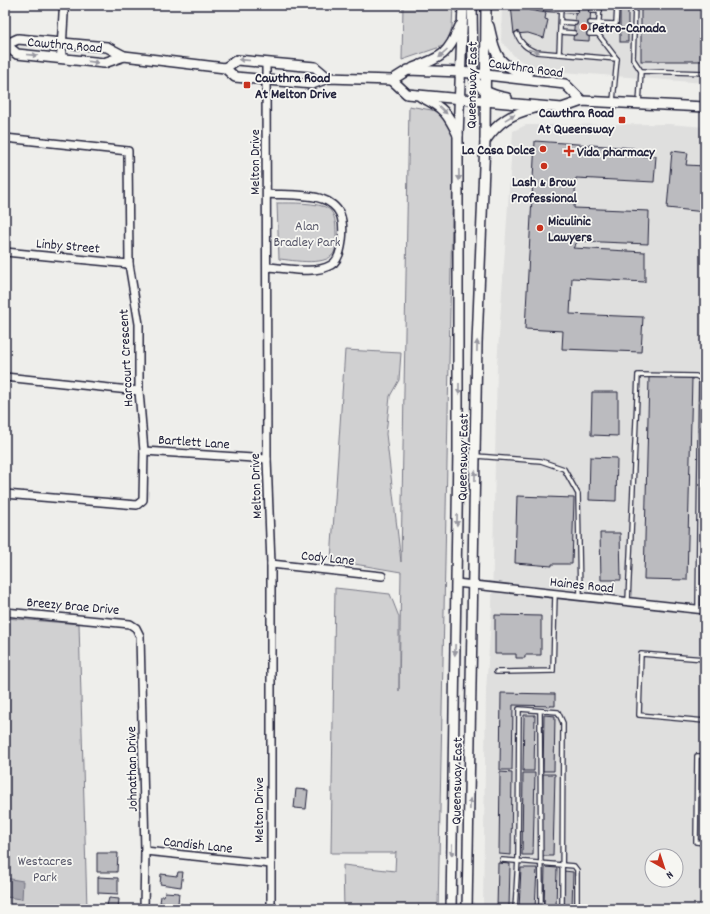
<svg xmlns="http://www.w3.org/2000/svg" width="710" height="914" font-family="Dekko,sans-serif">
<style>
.built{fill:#dfdfde;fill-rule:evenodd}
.green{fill:#d0d0d1;stroke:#797986}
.water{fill:#a7a7af;stroke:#727281}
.building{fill:#bbbbbf;stroke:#22223b}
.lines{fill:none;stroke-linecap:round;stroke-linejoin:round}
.service-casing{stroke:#22223b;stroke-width:6}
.minor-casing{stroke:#22223b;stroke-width:10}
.tertiary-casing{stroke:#22223b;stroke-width:11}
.secondary-casing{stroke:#22223b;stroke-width:12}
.service{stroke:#f6f6f2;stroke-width:3.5}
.minor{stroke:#f6f6f2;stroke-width:7}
.tertiary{stroke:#f6f6f2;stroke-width:8}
.secondary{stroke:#f6f6f2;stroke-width:9}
.oneway{fill:#9797a0}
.poi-dot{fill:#c8321e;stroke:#f6f6f2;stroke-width:1.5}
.labels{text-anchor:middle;stroke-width:3.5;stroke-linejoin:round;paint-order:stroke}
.poi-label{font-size:14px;font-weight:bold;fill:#22223b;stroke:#f6f6f2;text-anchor:start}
.street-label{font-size:14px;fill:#22223b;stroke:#f6f6f2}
.park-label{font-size:14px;fill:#565668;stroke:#f6f6f2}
</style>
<rect width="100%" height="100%" fill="#eeeeeb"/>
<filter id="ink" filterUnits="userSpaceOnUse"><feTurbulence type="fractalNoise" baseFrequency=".025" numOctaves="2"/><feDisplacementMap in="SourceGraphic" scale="8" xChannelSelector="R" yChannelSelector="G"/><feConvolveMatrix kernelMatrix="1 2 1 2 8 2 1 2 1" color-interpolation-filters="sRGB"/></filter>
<g filter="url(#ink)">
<g class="built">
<path d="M502,5H705V83L537,70L516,58L501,41Z"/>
<path d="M669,124L705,127V909H483L486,690L492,607L497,365L513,131L526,125ZM652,856H676V880H652Z"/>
</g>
<g class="green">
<path d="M403,5H453L452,27L446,45L402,60Z"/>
<path d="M409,106L454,114L438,909H344L343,865L395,871L396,851L395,853H331L335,588L390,594L399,617V691L401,572L331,560L345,350L401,353L399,380L390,396L386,434L401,562Z"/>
<path d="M277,203C290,203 319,202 329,209C335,214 336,225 336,232C336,238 337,245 335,250C331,268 292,260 279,259Z"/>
<path d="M5,618L79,624L87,909H5Z"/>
</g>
<path class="water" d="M5,878L23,881L22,899L5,897Z"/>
<g class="building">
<path d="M511,5H526L529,10L546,13L545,19L548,20L544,38L528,33L514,34Z"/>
<path d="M576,5H591L589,41L573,40Z"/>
<rect x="641" y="5" width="64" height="56"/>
<rect x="620" y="7" width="8" height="35"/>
<path d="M535,141L634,148L635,156H656L654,182L576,178L574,208L649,211L648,244L578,241L573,248L645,252V282L572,278L570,314L643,317L641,352L562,349L563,331L525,329Z"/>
<path d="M672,151L688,153L686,165L705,166V212L667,208Z"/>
<path d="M649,377L692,378L687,580L644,579Z"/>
<path d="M592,392H618V436L591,435Z"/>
<path d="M590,457L617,458L616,501L589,500Z"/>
<path d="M517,496L574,498L572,564H552V566L515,563Z"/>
<path d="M600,533H620L621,580H601Z"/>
<path d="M495,615L541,616V655H525V658H516V654H495Z"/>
<path d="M501,693L555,694V706L513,705L512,770H500Z"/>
<path d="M524,715H535L534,771H523Z"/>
<path d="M544,715L555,716L554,771H543Z"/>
<path d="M500,772L512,773L511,855L499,854Z"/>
<path d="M523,773H535L533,855H522Z"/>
<path d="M543,774H555L553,856H542Z"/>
<path d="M296,789L308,790L306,809L294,808Z"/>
<path d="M97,853H118L117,872H97Z"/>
<path d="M498,863L510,864L509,909H497Z"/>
<path d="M545,867L557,868L556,909H544Z"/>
<path d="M521,868H537L535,909H519Z"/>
<path d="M564,871L573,872L572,909H564Z"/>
<path d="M178,872H183L181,887L160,884L161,874L177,876Z"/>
<path d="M98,877L118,878V894L98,893Z"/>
<path d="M165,892L179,893L178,904H182V909H164V903H160L161,896H164Z"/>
<path d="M109,898L119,899L118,909H120H106Z"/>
</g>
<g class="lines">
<g class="service-casing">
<g id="service">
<path d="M536,5L545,9L576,11"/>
<path d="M600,5L598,34L617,59"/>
<path d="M635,5L633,59L641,71"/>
<path d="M591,11H600"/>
<path d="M561,22L575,23"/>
<path d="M590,23L616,24L617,5"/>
<path d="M560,32L574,33"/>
<path d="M517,34C521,44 526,48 536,52L617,59L613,101"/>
<path d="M589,34H598"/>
<path d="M559,54L561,5"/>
<path d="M639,104L641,71L705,73"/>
<path d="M476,456L541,461L564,469L578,494L580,596"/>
<path d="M628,601L638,375L696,376L701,379L698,609"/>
<path d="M705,659L641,654L639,715L705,721"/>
<path d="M496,672L553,671L555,594"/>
<path d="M540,711L541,909"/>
<path d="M705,756H697L696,842L705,843"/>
<path d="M502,860L574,866L577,870V909"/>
<path d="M515,909L518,858L519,709L558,712L563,723L562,909"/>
</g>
</g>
<g class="minor-casing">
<g id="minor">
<path d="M266,62L267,459L271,564V909"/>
<path d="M5,138L128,151L129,264L139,324V391L144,451L143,500L137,505L5,494"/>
<path d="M267,194C281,195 310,194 322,199C329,201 337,207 340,214C345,226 343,259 331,265C314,275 287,268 268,267"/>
<path d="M5,252L129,264"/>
<path d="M5,377L139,391"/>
<path d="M144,451L267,459"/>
<path d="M271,564L382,576"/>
<path d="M456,583L705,610"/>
<path d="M5,612L130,624L136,628L140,636L145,851L144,909"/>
<path d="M145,851L271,864"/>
</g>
</g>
<g class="tertiary-casing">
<path id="tertiary" d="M61,58L64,5"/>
</g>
<g class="secondary-casing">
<g id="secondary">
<path d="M472,5L473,74C477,90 491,95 507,98"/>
<path d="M489,26C496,57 497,64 528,76"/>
<path d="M5,45L18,39L107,47L124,56L225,68L235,77L312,84L328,78L392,80L408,70L461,72L565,84L582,101"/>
<path d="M6,45L17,54L104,63L124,56"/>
<path d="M225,68L237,60L315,67L328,78"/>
<path d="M413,68C442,57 448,55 460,26"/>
<path d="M392,80L407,94L562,108L582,101L705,107"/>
<path d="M421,97C443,107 448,114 458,135"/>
<path d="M485,141C499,121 511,114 535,108"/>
<path d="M451,909L458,449V136L463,5"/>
<path d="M467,909L477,343L485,141L486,5"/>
</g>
</g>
<use href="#service" class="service"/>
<use href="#minor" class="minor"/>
<use href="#tertiary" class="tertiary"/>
<use href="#secondary" class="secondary"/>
</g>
<defs><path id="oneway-solid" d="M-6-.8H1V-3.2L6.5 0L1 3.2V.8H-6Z"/></defs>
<g class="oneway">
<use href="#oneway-solid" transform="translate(534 51) rotate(18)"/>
<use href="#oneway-solid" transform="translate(443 54) rotate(138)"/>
<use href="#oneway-solid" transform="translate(32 55) rotate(5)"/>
<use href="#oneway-solid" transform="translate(244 60) rotate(-175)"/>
<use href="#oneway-solid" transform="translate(93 62) rotate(7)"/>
<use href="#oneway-solid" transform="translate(443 110) rotate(44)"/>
<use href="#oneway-solid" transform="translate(510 117) rotate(-31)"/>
<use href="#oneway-solid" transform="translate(459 175) rotate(89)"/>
<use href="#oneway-solid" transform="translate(477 346) rotate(-89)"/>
<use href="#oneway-solid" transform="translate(459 389) rotate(90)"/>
<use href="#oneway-solid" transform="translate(475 476) rotate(-89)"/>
<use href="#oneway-solid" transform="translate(457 520) rotate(91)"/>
<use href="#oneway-solid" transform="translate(455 650) rotate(91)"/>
<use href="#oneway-solid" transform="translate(470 804) rotate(-89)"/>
<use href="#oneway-solid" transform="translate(452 850) rotate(91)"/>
</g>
</g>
<g class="poi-dot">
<circle cx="584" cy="27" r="4"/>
<rect x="243" y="81" width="8" height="8" rx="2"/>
<rect x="618" y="116" width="8" height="8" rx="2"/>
<circle cx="543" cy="149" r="4"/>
<path d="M567 145h4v4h4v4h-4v4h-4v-4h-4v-4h4z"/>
<circle cx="544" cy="166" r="4"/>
<circle cx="540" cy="228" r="4"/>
</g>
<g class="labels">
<g class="poi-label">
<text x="592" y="32">Petro-Canada</text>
<text x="255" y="82">Cawthra Road<tspan x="255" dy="16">At Melton Drive</tspan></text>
<text x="614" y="117" text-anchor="end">Cawthra Road<tspan x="614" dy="16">At Queensway</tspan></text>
<text x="535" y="154" text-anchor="end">La Casa Dolce</text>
<text x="577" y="156">Vida pharmacy</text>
<text x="544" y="186" text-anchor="middle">Lash &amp; Brow<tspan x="544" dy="16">Professional</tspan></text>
<text x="548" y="225">Miculinic<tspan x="548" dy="16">Lawyers</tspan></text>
</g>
<g class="street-label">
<text transform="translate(65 44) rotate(5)" y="5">Cawthra Road</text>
<text transform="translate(526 67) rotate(8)" y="5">Cawthra Road</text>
<text transform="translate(471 85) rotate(-89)" y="5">Queensway East</text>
<text transform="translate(254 162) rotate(-90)" y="5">Melton Drive</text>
<text transform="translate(68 245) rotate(5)" y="5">Linby Street</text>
<text transform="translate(125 358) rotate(-93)" y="5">Harcourt Crescent</text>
<text transform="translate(194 441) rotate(4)" y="5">Bartlett Lane</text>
<text transform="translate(462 457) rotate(-89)" y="5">Queensway East</text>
<text transform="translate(255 486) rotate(-92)" y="5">Melton Drive</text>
<text transform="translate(328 557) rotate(6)" y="5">Cody Lane</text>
<text transform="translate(582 584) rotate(6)" y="5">Haines Road</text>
<text transform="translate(73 605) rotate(5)" y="5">Breezy Brae Drive</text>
<text transform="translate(131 769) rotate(-91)" y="5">Johnathan Drive</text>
<text transform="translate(456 781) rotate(-89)" y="5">Queensway East</text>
<text transform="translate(258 810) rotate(-90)" y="5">Melton Drive</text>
<text transform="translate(198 844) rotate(6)" y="5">Candish Lane</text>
</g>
<g class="park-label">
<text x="307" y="230">Alan<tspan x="307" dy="16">Bradley Park</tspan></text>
<text x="45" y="865">Westacres<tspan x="45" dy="16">Park</tspan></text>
</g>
</g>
<rect width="710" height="914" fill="none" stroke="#f6f6f2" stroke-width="20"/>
<rect x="10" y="10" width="690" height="894" fill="none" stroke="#22223b" stroke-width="1.5" filter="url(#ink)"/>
<g transform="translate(664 868) rotate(141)"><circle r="19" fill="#f6f6f2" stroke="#a1a1a9"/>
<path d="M0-3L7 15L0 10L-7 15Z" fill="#c8321e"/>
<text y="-6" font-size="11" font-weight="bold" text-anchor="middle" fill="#22223b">N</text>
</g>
</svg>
